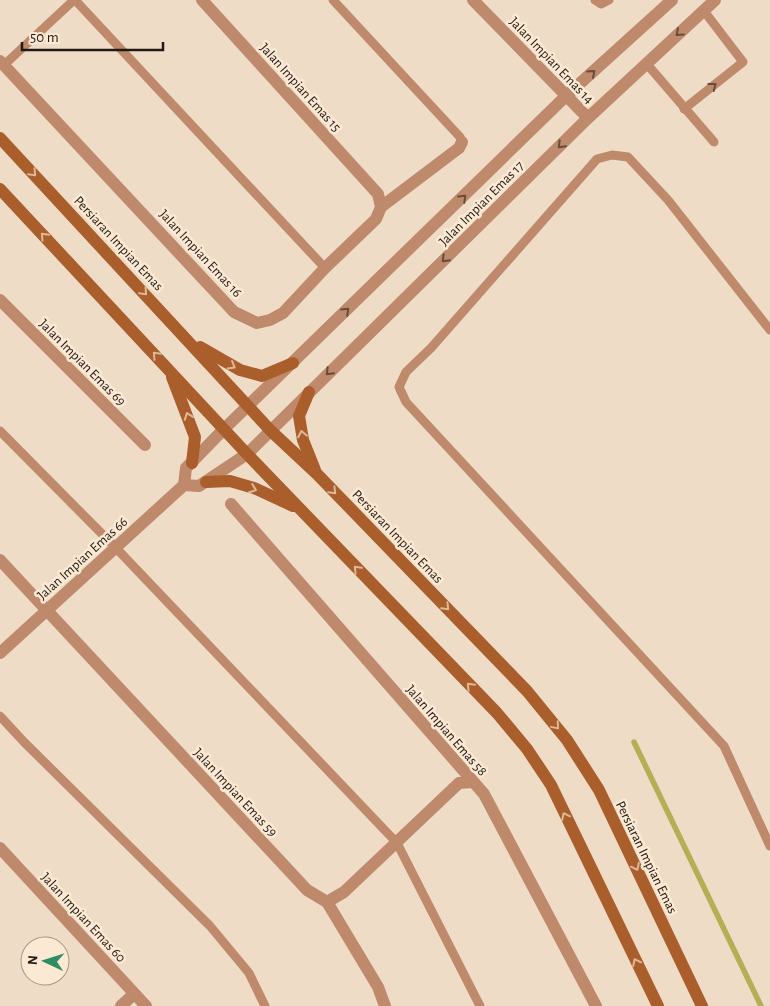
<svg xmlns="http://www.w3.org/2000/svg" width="770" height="1006" font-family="'Alegreya Sans',sans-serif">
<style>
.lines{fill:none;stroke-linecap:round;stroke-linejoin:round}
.stream{stroke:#b4ae54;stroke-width:5.5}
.service{stroke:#be8a6b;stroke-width:9}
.minor{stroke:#be8a6b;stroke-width:12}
.tertiary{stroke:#be8a6b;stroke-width:12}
.secondary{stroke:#aa5e2c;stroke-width:12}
.oneway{stroke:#684c3b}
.oneway2{stroke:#dfb899}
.labels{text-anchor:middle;stroke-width:5;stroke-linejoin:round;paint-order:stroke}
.street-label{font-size:14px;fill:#211a13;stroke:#fce9d4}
</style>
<rect width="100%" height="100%" fill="#efdcc7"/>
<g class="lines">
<path class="stream" d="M634,742L761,1006"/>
<g class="service">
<path d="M75,0L325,268"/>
<path d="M333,0L460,137L462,142"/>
<path d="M595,0L601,4L609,0"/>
<path d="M646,63L714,142"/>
<path d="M4,65L74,0"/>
<path d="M684,109L743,62L704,11"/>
<path d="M770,330L668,200L628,157L612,155L597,159L431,348L406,372L399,387L406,402L724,746L770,846"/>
<path d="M0,431L116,548L397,843L480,1006"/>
<path d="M0,716L24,742L210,926L249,973L265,1006"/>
</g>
<g class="minor">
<path d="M473,0L588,118"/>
<path d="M0,61L234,312L257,323L270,320L283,313L325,268L376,219L381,207L378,194L202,0"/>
<path d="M381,207L459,148L462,142"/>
<path d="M0,300L145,445"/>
<path d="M184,485L199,486L247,454"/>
<path d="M231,504L484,794L596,1006"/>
<path d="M0,560L307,890L327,902L378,987L385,1006"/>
<path d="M0,653L184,485L186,468L224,429"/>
<path d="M0,848L146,1006"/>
<path d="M327,902L344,892L459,783L472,782"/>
<path d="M121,1006L134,994"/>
</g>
<g class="tertiary">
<path d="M224,429L566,96L672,0"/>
<path d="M247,454L588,118L715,0"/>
</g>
<g class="secondary">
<path d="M0,138L271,431L317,474L527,691L567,740L599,790L702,1006"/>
<path d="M0,189L247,454L497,713L527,749L551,785L658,1006"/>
<path d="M200,347L240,370L262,376L293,363"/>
<path d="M172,377L195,437L192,463"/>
<path d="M309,392L299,416L303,440L315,470"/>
<path d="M206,482L230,481L254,488L293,506"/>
</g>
</g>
<defs><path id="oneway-chevron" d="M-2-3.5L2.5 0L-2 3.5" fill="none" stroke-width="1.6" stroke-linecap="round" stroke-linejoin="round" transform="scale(1.25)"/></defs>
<g class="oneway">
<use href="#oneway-chevron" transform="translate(679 33) rotate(138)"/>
<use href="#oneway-chevron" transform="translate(592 73) rotate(-42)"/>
<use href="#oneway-chevron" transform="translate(713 86) rotate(-38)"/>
<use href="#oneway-chevron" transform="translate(561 145) rotate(135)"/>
<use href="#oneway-chevron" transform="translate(463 198) rotate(-44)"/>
<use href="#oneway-chevron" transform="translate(445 259) rotate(135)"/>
<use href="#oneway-chevron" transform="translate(346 311) rotate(-44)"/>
<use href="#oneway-chevron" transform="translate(329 372) rotate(135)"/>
</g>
<g class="oneway2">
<use href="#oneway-chevron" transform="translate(33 173) rotate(47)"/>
<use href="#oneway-chevron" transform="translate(44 236) rotate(-133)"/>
<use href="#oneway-chevron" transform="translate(144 292) rotate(47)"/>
<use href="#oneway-chevron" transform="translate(156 355) rotate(-133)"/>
<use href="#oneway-chevron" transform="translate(232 366) rotate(30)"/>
<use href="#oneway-chevron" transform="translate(188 416) rotate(-110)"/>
<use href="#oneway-chevron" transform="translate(302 434) rotate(-101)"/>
<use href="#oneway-chevron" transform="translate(253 489) rotate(21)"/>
<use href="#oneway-chevron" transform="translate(333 491) rotate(46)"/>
<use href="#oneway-chevron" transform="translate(357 569) rotate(-134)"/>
<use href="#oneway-chevron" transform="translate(446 607) rotate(46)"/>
<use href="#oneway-chevron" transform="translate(470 686) rotate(-134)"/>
<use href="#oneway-chevron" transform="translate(556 726) rotate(50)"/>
<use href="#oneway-chevron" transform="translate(565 816) rotate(-116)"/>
<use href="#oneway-chevron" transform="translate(636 867) rotate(64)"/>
<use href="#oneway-chevron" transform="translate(636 962) rotate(-116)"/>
</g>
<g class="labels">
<g class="street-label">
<text transform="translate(552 60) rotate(46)" y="5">Jalan Impian Emas 14</text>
<text transform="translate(301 87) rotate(48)" y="5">Jalan Impian Emas 15</text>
<text transform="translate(481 203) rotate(-45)" y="5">Jalan Impian Emas 17</text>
<text transform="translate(119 243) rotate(47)" y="5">Persiaran Impian Emas</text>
<text transform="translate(201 253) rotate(47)" y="5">Jalan Impian Emas 16</text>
<text transform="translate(83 362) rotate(45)" y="5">Jalan Impian Emas 69</text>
<text transform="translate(398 536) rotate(46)" y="5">Persiaran Impian Emas</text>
<text transform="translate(82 558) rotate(-42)" y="5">Jalan Impian Emas 66</text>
<text transform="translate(447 730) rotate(49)" y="5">Jalan Impian Emas 58</text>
<text transform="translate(236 792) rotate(47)" y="5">Jalan Impian Emas 59</text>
<text transform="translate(647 857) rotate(64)" y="5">Persiaran Impian Emas</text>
<text transform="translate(84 917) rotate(47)" y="5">Jalan Impian Emas 60</text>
</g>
</g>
<g transform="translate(45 961) rotate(274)"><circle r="24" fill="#fce9d4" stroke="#a49687"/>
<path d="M0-4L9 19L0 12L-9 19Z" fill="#328c62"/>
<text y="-8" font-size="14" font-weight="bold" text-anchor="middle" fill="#211a13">N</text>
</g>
<path d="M22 42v8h141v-8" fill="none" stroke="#211a13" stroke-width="2.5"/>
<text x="30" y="42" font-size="15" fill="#211a13" stroke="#fce9d4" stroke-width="4" paint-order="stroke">50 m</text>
</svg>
